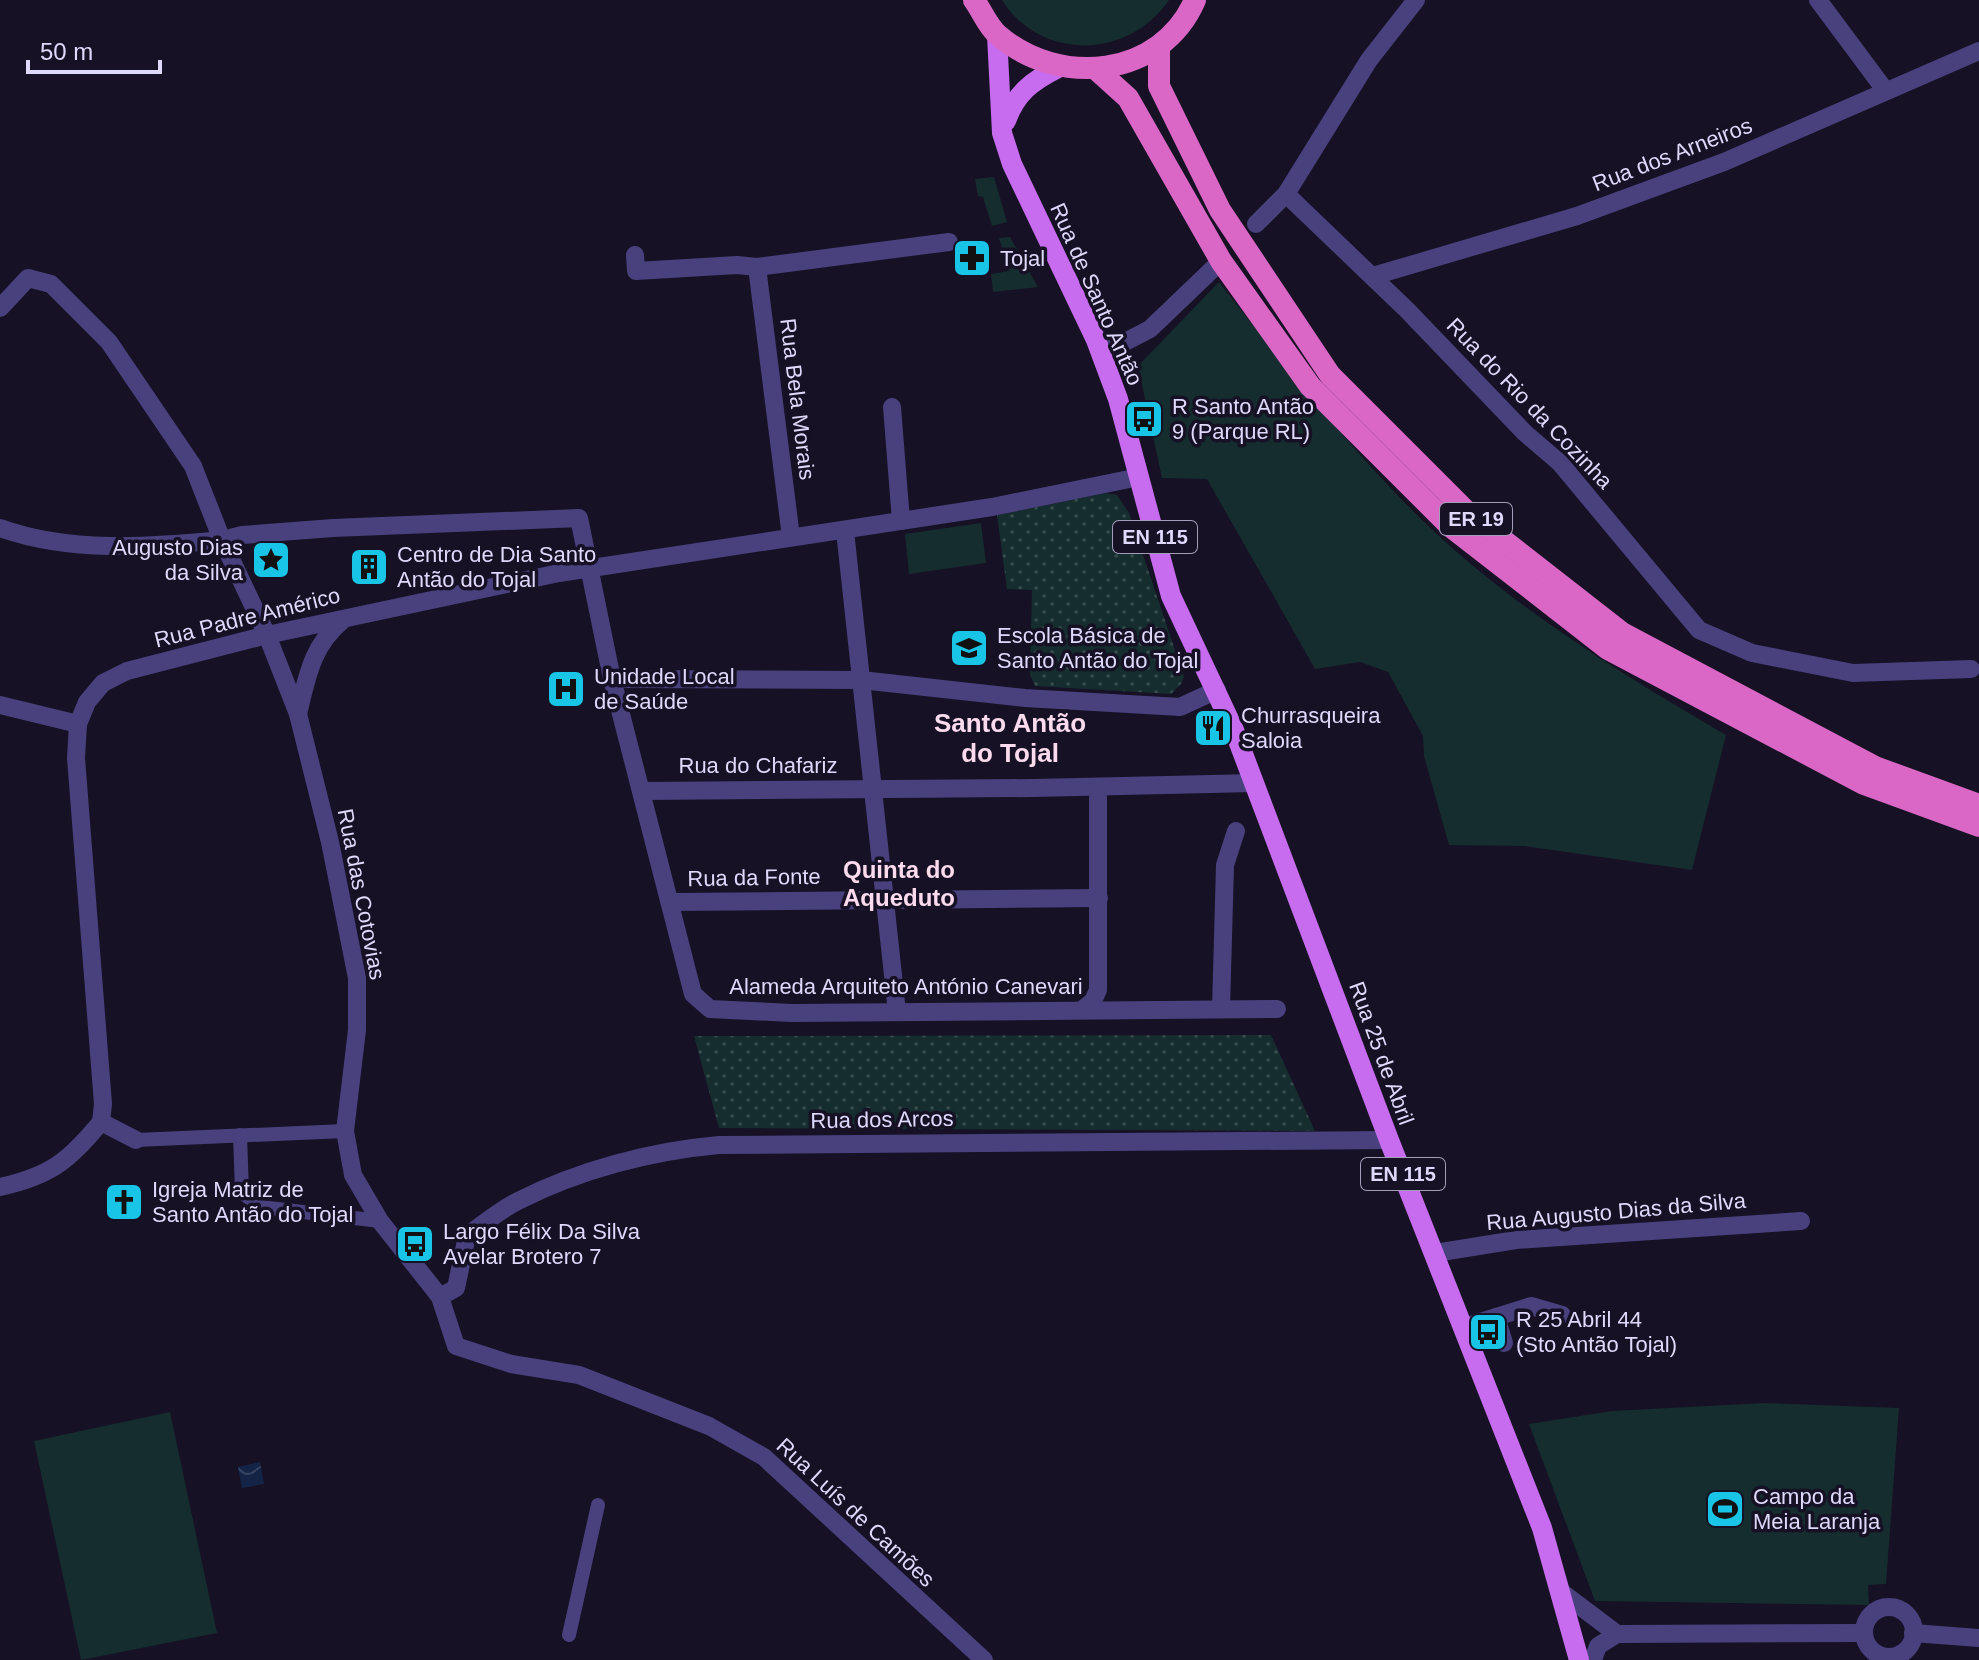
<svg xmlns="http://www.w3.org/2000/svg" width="1979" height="1660" font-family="Helvetica,sans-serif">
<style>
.grass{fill:#152d2e}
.park{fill:url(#park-dots)}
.water{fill:url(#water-waves)}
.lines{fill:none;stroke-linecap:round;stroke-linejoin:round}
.pedestrian{stroke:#48417e;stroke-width:14}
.minor{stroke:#48417e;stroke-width:18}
.primary{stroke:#c76bef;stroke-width:20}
.trunk{stroke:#da66c5;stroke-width:22}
.labels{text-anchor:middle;stroke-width:7;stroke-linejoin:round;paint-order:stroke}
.shield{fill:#161124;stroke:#a39dba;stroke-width:2}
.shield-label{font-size:20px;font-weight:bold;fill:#dfd9fb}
.street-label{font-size:22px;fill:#dfd9fb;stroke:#161124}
.poi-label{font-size:22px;fill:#dfd9fb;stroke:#161124;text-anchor:start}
.neighbourhood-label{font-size:24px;font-weight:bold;fill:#fbdbed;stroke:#161124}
.quarter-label{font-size:26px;font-weight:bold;fill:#fbdbed;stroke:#161124}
</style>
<defs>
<pattern id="park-dots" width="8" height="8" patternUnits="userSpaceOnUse" patternTransform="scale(2)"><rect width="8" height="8" fill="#152d2e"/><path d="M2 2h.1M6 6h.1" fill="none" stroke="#374b4d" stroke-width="1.8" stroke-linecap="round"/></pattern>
<pattern id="water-waves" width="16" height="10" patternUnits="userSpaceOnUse" patternTransform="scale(2)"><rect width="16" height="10" fill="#142446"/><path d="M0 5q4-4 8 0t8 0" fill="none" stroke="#364362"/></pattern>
</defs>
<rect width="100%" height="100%" fill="#161124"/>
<g class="grass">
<path d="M1002,0H1169C1129,59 1041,62 1002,0Z"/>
<path d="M994,177L1007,222L992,226L983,197L978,196L975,179Z"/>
<path d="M1010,237L1038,287L993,292L991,274L1009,271L999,238Z"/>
<path d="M1219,282C1283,363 1346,445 1420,518C1510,606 1618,672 1726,735L1692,870L1524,846L1449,845L1424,756L1423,736L1388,672L1360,662L1315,669L1207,479L1162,478L1138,366Z"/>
<path d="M981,523L986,563L909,574L905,534Z"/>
<path d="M1765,1403L1899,1408L1886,1584L1868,1585L1869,1605L1595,1601L1529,1424L1612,1411Z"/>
<path d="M170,1412L217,1633L81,1660L34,1441Z"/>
</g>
<g class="park">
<path d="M1106,493L1117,495L1129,513L1184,677L1181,684L1171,694L1035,686L1030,675L1032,590L1007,589L997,515Z"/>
<path d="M1271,1035L1315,1131L719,1128L694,1036Z"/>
</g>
<path class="water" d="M260,1462L264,1484L242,1488L238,1467Z"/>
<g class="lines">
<g class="pedestrian">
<path d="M240,1135L242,1192L260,1207L380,1221"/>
<path d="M136,1140L345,1131"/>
<path d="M569,1635L598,1505"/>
</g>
<g class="minor">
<path d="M1818,0L1885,90"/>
<path d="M1286,194L1407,310L1525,433L1560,463L1699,630L1752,653L1853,673L1971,669"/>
<path d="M1256,224L1286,194L1369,60L1416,0"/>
<path d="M635,255L636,271L737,265L757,267L949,242"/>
<path d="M757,267L791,537"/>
<path d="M1373,276L1577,216L1724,162L1979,51"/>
<path d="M0,308L28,278L51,284L109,342L193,466L222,540C150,547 69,553 0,528"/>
<path d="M1096,340L1123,343L1150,329L1221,261"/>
<path d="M892,407L901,521"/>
<path d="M845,531L897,1012"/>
<path d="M612,679L861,680L1025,698L1180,707L1217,690"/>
<path d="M0,705L78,724"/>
<path d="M298,714C307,677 312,645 343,620"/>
<path d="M643,791L1034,788L1255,783"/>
<path d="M672,902L1099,898"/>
<path d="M1221,1009L1225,865L1236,831"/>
<path d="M1082,1010L1093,1001L1098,990V787"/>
<path d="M101,1122L103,1104L76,758L78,724L87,702L103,683L127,671L267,635L559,573L992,507L1139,477"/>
<path d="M101,1122L136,1140"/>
<path d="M0,1187C50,1176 69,1161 101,1122"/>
<path d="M1435,1253L1516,1240L1801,1221"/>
<path d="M440,1297L456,1288L467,1236C483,1224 500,1210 518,1201C579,1170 651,1151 719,1145L1389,1140"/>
<path d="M1496,1317L1504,1343"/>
<path d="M1464,1327L1531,1306L1562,1315"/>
<path d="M1560,1591L1617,1634"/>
<circle cx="1889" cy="1632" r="25"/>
<path d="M1913,1633L1979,1638"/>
<path d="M984,1660L764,1457L709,1426L579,1375L511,1364L456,1346L440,1297L380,1221L353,1175L345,1131L357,1030V978L330,842L298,714L267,635L222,540L242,535L333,528L579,518L612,679L693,994L710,1009L792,1013L1277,1009"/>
<path d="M1593,1660L1598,1646L1617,1634L1864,1633"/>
</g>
<g class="primary">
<path d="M997,35L1002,133L1012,164L1096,340L1118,399L1171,596L1234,730L1389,1140L1542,1528L1579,1660"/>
<path d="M1006,121C1016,93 1032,81 1058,68"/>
</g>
<g class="trunk">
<path d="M974,0C982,11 988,27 998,35C1059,88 1161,78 1195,0"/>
<path d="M1159,46V86L1220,210L1330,375L1467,512L1622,633L1875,767L1979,805"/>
<path d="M1097,70L1128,98L1221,261L1310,386L1450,526L1608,649L1864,784L1979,826"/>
</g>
</g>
<defs>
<g id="pharmacy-square" transform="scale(2)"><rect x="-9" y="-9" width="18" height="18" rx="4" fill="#19c5e7" stroke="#161124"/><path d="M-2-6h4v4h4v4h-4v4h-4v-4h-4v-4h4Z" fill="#111"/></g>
<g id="bus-square" transform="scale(2)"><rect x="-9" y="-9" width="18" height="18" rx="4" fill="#19c5e7" stroke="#161124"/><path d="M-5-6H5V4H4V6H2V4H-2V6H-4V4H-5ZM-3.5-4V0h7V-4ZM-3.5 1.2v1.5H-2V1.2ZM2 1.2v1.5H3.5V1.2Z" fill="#111"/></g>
<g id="sight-square" transform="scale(2)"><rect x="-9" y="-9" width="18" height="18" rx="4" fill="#19c5e7" stroke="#161124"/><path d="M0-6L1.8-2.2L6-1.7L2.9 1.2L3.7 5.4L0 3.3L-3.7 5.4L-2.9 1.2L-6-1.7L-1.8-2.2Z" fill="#111"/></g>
<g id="building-square" transform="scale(2)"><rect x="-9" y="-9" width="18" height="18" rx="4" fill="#19c5e7" stroke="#161124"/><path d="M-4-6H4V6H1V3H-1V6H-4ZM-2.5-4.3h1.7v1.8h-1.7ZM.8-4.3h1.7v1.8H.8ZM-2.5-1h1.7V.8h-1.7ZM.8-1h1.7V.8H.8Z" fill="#111"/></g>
<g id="school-square" transform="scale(2)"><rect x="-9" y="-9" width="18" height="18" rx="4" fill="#19c5e7" stroke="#161124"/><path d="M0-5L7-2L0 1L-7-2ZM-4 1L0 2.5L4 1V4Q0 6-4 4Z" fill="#111"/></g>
<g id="hospital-square" transform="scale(2)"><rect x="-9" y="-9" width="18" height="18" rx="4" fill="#19c5e7" stroke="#161124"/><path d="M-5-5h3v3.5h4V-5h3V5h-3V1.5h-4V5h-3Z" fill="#111"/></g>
<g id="restaurant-square" transform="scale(2)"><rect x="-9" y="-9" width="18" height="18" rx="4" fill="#19c5e7" stroke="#161124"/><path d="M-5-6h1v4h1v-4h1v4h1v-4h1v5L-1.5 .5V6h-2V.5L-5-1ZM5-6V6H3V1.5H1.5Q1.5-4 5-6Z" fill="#111"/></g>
<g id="church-square" transform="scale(2)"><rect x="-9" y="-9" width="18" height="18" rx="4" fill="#19c5e7" stroke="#161124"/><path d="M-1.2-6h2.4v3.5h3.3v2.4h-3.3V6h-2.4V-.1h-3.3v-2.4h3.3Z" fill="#111"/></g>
<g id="stadium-square" transform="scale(2)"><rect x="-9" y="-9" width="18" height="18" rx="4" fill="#19c5e7" stroke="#161124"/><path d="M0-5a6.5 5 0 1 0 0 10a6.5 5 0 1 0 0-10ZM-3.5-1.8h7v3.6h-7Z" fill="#111"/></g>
</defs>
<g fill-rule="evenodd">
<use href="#pharmacy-square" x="972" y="258"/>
<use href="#bus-square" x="1144" y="419"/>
<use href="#sight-square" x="271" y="560"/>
<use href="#building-square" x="369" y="567"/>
<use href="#school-square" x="969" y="648"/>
<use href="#hospital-square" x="566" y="689"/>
<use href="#restaurant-square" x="1213" y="728"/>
<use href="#church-square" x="124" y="1202"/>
<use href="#bus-square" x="415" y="1244"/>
<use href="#bus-square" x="1488" y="1332"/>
<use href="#stadium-square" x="1725" y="1509"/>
</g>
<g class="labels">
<g class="shield">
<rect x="1440" y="503" width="72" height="32" rx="6"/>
<rect x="1113" y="521" width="84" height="32" rx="6"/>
<rect x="1361" y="1158" width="84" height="32" rx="6"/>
</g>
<g class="shield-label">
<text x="1476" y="526">ER 19</text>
<text x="1155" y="544">EN 115</text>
<text x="1403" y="1181">EN 115</text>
</g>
<g class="street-label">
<text transform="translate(1672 154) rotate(-21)" y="8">Rua dos Arneiros</text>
<text transform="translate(1097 294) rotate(66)" y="8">Rua de Santo Antão</text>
<text transform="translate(798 399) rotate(83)" y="8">Rua Bela Morais</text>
<text transform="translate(1530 403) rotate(46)" y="8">Rua do Rio da Cozinha</text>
<text transform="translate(247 617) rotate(-14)" y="8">Rua Padre Américo</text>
<text x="758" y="773">Rua do Chafariz</text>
<text transform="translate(754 877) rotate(-1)" y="8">Rua da Fonte</text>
<text transform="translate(362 894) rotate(79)" y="8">Rua das Cotovias</text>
<text x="906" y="994">Alameda Arquiteto António Canevari</text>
<text transform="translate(1382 1053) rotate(70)" y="8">Rua 25 de Abril</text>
<text transform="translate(882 1119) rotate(-1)" y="8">Rua dos Arcos</text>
<text transform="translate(1616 1211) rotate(-5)" y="8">Rua Augusto Dias da Silva</text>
<text transform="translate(856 1512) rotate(43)" y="8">Rua Luís de Camões</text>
</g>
<g class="poi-label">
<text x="1000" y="266">Tojal</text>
<text x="1172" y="414">R Santo Antão<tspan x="1172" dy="25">9 (Parque RL)</tspan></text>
<text x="243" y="555" text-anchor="end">Augusto Dias<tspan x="243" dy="25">da Silva</tspan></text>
<text x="397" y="562">Centro de Dia Santo<tspan x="397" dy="25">Antão do Tojal</tspan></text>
<text x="997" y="643">Escola Básica de<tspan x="997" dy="25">Santo Antão do Tojal</tspan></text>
<text x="594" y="684">Unidade Local<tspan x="594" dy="25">de Saúde</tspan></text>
<text x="1241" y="723">Churrasqueira<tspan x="1241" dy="25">Saloia</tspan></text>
<text x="152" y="1197">Igreja Matriz de<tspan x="152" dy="25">Santo Antão do Tojal</tspan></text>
<text x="443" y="1239">Largo Félix Da Silva<tspan x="443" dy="25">Avelar Brotero 7</tspan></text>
<text x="1516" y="1327">R 25 Abril 44<tspan x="1516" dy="25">(Sto Antão Tojal)</tspan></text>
<text x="1753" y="1504">Campo da<tspan x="1753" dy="25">Meia Laranja</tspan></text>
</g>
<g class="neighbourhood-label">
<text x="899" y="878">Quinta do<tspan x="899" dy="28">Aqueduto</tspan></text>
</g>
<g class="quarter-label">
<text x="1010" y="732">Santo Antão<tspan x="1010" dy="30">do Tojal</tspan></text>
</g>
</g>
<path d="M28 60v12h132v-12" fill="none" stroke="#dfd9fb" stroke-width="4"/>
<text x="40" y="60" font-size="24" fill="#dfd9fb" stroke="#161124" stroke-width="6" paint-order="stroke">50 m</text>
</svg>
